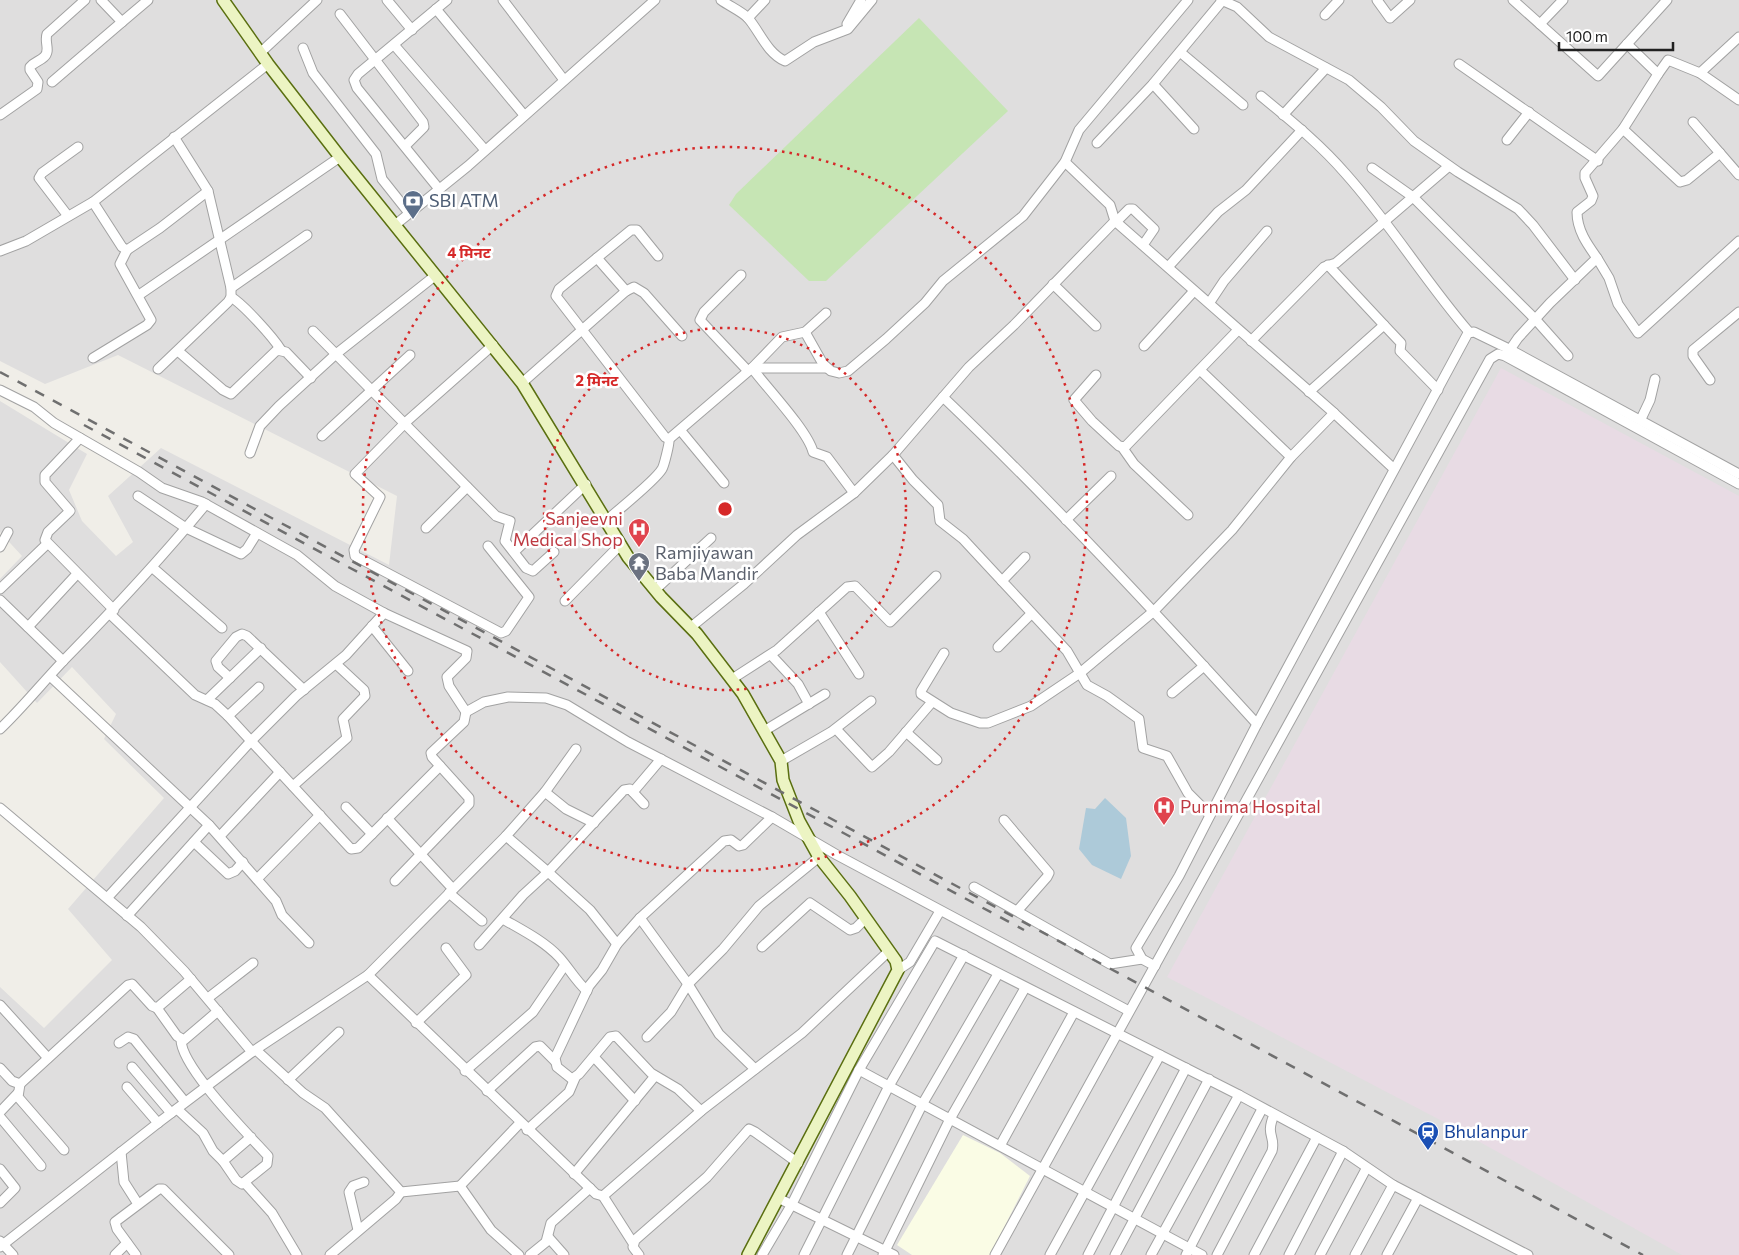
<svg xmlns="http://www.w3.org/2000/svg" width="1739" height="1255" font-family="Commissioner,'Noto Sans Devanagari',sans-serif">
<style>
.residential{fill:#dfdede}
.industrial{fill:#e8dbe4}
.education{fill:#fafce5}
.grass{fill:#c6e5b4}
.water{fill:#adcad9}
.lines{fill:none;stroke-linecap:round;stroke-linejoin:round}
.street-casing{stroke:#a2a2a2;stroke-width:11}
.secondary-casing{stroke:#5a6f10;stroke-width:14}
.street{stroke:#fff;stroke-width:9}
.secondary{stroke:#ecf4c3;stroke-width:11}
.rail{stroke:#6f6f6f;stroke-width:2.5;stroke-dasharray:10 10;stroke-linecap:butt}
.ring{fill:none;stroke:#d62828;stroke-width:2.5;stroke-dasharray:2.5 5}
.labels{text-anchor:middle;stroke-width:5;stroke-linejoin:round;paint-order:stroke}
.service-label{font-size:18px;fill:#4e5e75;stroke:#fff;text-anchor:start}
.health-label{font-size:18px;fill:#be3a42;stroke:#fff;text-anchor:end}
.worship-label{font-size:18px;fill:#5b616d;stroke:#fff;text-anchor:start}
.transit-label{font-size:18px;fill:#164399;stroke:#fff;text-anchor:start}
.centre{fill:#d62828;stroke:#fff;stroke-width:2.5}
.ring-label{font-size:15px;text-anchor:middle;font-weight:bold;fill:#d62828;stroke:#fff;stroke-width:5;stroke-linejoin:round;paint-order:stroke}
</style>
<rect width="100%" height="100%" fill="#f0eee8"/>
<path class="residential" d="M0,0H1739V1255H0V987L44,1028L112,960L68,909L164,798L104,739L116,714L72,667L37,703L0,662V579L22,556L0,532V401L87,454L69,490L82,521L116,556L133,542L108,496L161,448L389,565L397,496L118,355L45,384L0,361Z"/>
<path class="industrial" d="M1501,368L1739,496V1255H1682L1444,1122L1167,977Z"/>
<path class="education" d="M963,1135L1000,1153L1030,1176L990,1255H912L897,1245Z"/>
<path class="grass" d="M919,18L1008,111L826,281H809L729,205L736,194Z"/>
<path class="water" d="M1105,798L1126,818L1131,856L1121,879L1092,865L1079,849L1086,808L1095,809Z"/>
<g class="lines">
<g class="street-casing">
<g id="street">
<path d="M101,0L122,22L148,0"/>
<path d="M387,0L412,30"/>
<path d="M503,0L564,80"/>
<path d="M721,0C729,6 741,11 748,18C760,32 767,53 785,61L814,42L848,29L872,0"/>
<path d="M1221,0L1237,7L1269,37L1349,80L1381,107L1414,141L1458,172L1518,209L1533,225L1575,280"/>
<path d="M1377,0L1390,18L1410,0"/>
<path d="M1513,0L1598,76L1667,0"/>
<path d="M436,9L524,115"/>
<path d="M340,14L423,122L424,127L405,146"/>
<path d="M1325,15L1339,0"/>
<path d="M748,18L765,0"/>
<path d="M847,24L861,0"/>
<path d="M1540,24L1563,0"/>
<path d="M395,46L485,150"/>
<path d="M303,48L313,73L376,154L382,179L409,213"/>
<path d="M1180,52L1243,105"/>
<path d="M260,53L317,0"/>
<path d="M1459,64L1598,161"/>
<path d="M1700,73L1739,37"/>
<path d="M1658,74L1668,60L1700,73L1739,100"/>
<path d="M52,82L122,22"/>
<path d="M1153,84L1194,129"/>
<path d="M1261,96C1290,120 1320,144 1345,173C1390,223 1425,281 1469,332"/>
<path d="M0,115L37,89L38,82L30,70V67C34,62 40,61 44,57C51,51 44,42 47,34L85,0"/>
<path d="M1283,115L1326,68"/>
<path d="M1693,122L1739,175"/>
<path d="M1623,129L1680,182L1687,180L1720,153"/>
<path d="M1507,140L1529,112"/>
<path d="M1097,143L1153,84L1222,1"/>
<path d="M1065,162L1110,205L1115,221L1334,413L1394,469"/>
<path d="M1372,168L1413,197L1536,320L1568,356"/>
<path d="M439,189L357,88L354,80L358,74L447,0"/>
<path d="M93,202L122,247L127,250L160,228L208,191"/>
<path d="M68,216L39,178L42,173L78,147"/>
<path d="M1116,222L1129,209H1133L1154,229L1143,245"/>
<path d="M395,225L468,166L655,0"/>
<path d="M0,251L26,241L93,202L268,64"/>
<path d="M658,256L637,230H631L559,289L556,296L665,437L669,439L752,368L782,337L805,332L826,313"/>
<path d="M597,258L626,291"/>
<path d="M1597,258L1609,278L1618,304L1638,333L1739,241"/>
<path d="M1328,265L1384,325"/>
<path d="M1168,267L1218,212L1246,190L1302,130"/>
<path d="M741,275L704,312L700,320L748,371"/>
<path d="M1053,284L1096,326"/>
<path d="M231,288L307,235"/>
<path d="M139,295L340,157"/>
<path d="M231,297C243,304 273,337 281,350"/>
<path d="M1210,302L1224,281L1267,231"/>
<path d="M313,331L496,516L510,521L505,541L526,568L533,571L554,552"/>
<path d="M805,332L823,364L831,371L839,373L848,371L886,339L925,303L943,281L1023,216L1065,162L1079,130L1188,0"/>
<path d="M1251,341L1324,267L1336,263L1449,166"/>
<path d="M1144,346L1194,291"/>
<path d="M178,351L223,390L231,394L277,350L286,352L311,378"/>
<path d="M1507,354L1518,338L1550,303L1597,258C1587,244 1577,230 1577,212L1591,201L1593,196L1585,178V173L1623,129L1658,74L1627,44"/>
<path d="M93,358L147,325L151,320L120,264L127,250"/>
<path d="M752,368C766,387 808,431 813,452L827,457L854,493L893,455L943,397C1052,501 1155,612 1257,724"/>
<path d="M752,368H826"/>
<path d="M158,369L228,302L231,297V288L208,191L174,137"/>
<path d="M1200,370L1291,457"/>
<path d="M1096,375L1074,400L1092,421L1119,446L1125,447L1238,330"/>
<path d="M1710,380L1693,356V350L1739,312"/>
<path d="M522,383L626,291L634,287L644,293L682,336"/>
<path d="M0,390L34,407L54,423L139,472L162,488L202,502L297,555L335,586L384,613L467,651L466,658L447,677L449,686L466,712L484,702L508,697L546,698L567,705L628,742L772,817L837,855L1129,1011"/>
<path d="M1309,392L1384,325L1401,343L1400,351L1438,390"/>
<path d="M943,397L969,367L1014,325L1115,221"/>
<path d="M1641,419L1650,400L1655,379"/>
<path d="M681,431L724,483"/>
<path d="M322,436L410,355"/>
<path d="M80,438L45,475V482L70,511L48,532L45,540L114,610"/>
<path d="M1122,447L1134,464L1188,515"/>
<path d="M250,453L260,426L279,406L336,354L436,275"/>
<path d="M893,455L913,480L938,505L940,521L963,539L1002,581"/>
<path d="M138,496L186,528L241,554L247,549L257,533"/>
<path d="M607,520C619,509 655,481 662,469C664,466 670,442 669,439"/>
<path d="M1066,520L1111,476"/>
<path d="M426,528L467,487"/>
<path d="M488,546L529,597L506,631L501,633L355,556L354,550L380,497L355,474L406,422L493,345"/>
<path d="M0,547L8,532"/>
<path d="M514,552L586,484"/>
<path d="M1025,557L1002,581L1067,651L1087,685L1107,696L1139,719L1143,748L1167,756L1188,793L1210,815"/>
<path d="M153,568L222,628"/>
<path d="M0,589L47,544"/>
<path d="M655,590L711,538"/>
<path d="M0,600L63,661"/>
<path d="M565,601L621,544"/>
<path d="M819,612L859,674"/>
<path d="M110,614L195,695L215,704L228,716L351,849L358,848L440,766"/>
<path d="M372,626L408,671"/>
<path d="M28,627L77,574"/>
<path d="M691,627L744,584L797,535L854,493"/>
<path d="M998,647L1031,614"/>
<path d="M944,653L921,691V694L951,713L980,723H988L1031,706L1080,673L1154,611L1232,530L1291,457L1334,413"/>
<path d="M771,655L798,684L809,704"/>
<path d="M50,676L209,825L276,901L282,915L309,943"/>
<path d="M230,678L218,667L216,661L236,637L242,634L247,636L304,690"/>
<path d="M732,679L777,650L847,587L855,586L890,622L936,576"/>
<path d="M1172,693L1204,666"/>
<path d="M207,700L261,648"/>
<path d="M228,716L259,687"/>
<path d="M0,729C23,707 43,682 65,659C115,608 160,560 206,504"/>
<path d="M836,729L872,767L889,752L932,702"/>
<path d="M764,731L825,694"/>
<path d="M906,732L937,760"/>
<path d="M781,761L831,732L871,701"/>
<path d="M293,786L347,738L343,719L365,696L364,690L336,664"/>
<path d="M545,792L576,749"/>
<path d="M633,792L661,759"/>
<path d="M346,807L372,834"/>
<path d="M0,808L141,927L184,971L252,1052"/>
<path d="M387,818L453,889"/>
<path d="M1004,820L1049,873L1047,877L1018,910"/>
<path d="M220,836L280,772"/>
<path d="M194,842L228,874L235,871L243,862"/>
<path d="M257,879L320,815"/>
<path d="M395,881L469,804V798L432,757L431,753L464,722L466,712"/>
<path d="M974,887L1110,964L1142,959"/>
<path d="M449,893L482,921"/>
<path d="M108,897L251,741L296,696L346,655L384,613"/>
<path d="M127,916L209,825"/>
<path d="M640,918L688,984L719,1034L755,1069"/>
<path d="M503,919C522,930 544,941 559,957C569,968 575,980 587,991"/>
<path d="M617,944L590,910L548,872L624,790L630,789L644,804"/>
<path d="M479,945L523,895L548,872L506,836L545,792L566,809L594,823"/>
<path d="M762,947L810,903L850,930L856,928L866,918"/>
<path d="M1155,966L1142,959L1136,948L1179,876L1257,724L1468,333L1474,332L1509,349L1739,474"/>
<path d="M898,970L910,962L940,911"/>
<path d="M368,975L506,836"/>
<path d="M208,998L253,963"/>
<path d="M0,1005L48,1058"/>
<path d="M157,1008L177,1036L184,1040L218,1011"/>
<path d="M416,1023L466,975L446,948"/>
<path d="M647,1037L671,1012L688,984L723,949L759,906L819,857"/>
<path d="M181,1039C180,1066 248,1134 268,1156L267,1164L242,1184L236,1180L223,1161L251,1137"/>
<path d="M119,1043L128,1037L134,1039L185,1102"/>
<path d="M256,1050L303,1093L325,1108L401,1192L396,1199L330,1255"/>
<path d="M594,1057L635,1101"/>
<path d="M132,1067L171,1113"/>
<path d="M0,1068L12,1081L20,1084L128,985L132,984L152,1006L157,1008L191,979"/>
<path d="M859,1070L1202,1255"/>
<path d="M465,1071L533,1012L565,965"/>
<path d="M288,1080L339,1032"/>
<path d="M20,1084L18,1097L64,1150"/>
<path d="M127,1087L158,1123"/>
<path d="M487,1091L535,1047L540,1046L555,1061"/>
<path d="M177,1109L203,1133L213,1151L223,1161"/>
<path d="M701,1111L678,1089L651,1073L616,1036L610,1037L579,1074L572,1079L557,1067L555,1058L589,986L602,970L617,944L640,918L724,841L731,840L739,846L743,845L772,817"/>
<path d="M0,1112L18,1093"/>
<path d="M0,1117L41,1166"/>
<path d="M527,1130L569,1092L575,1078"/>
<path d="M1001,1144L1074,1012"/>
<path d="M121,1152L124,1182L138,1204"/>
<path d="M0,1169L15,1188L0,1203"/>
<path d="M574,1174L655,1076"/>
<path d="M245,1183L272,1213L297,1255"/>
<path d="M401,1192L460,1186"/>
<path d="M603,1196L633,1243"/>
<path d="M778,1198L894,1255"/>
<path d="M358,1230L349,1192L353,1186L364,1182"/>
<path d="M549,1238L564,1255"/>
<path d="M0,1241L13,1255"/>
<path d="M0,1247L158,1123L252,1052L368,975L596,1194L603,1196L701,1111L802,1033L889,951"/>
<path d="M115,1255L127,1243"/>
<path d="M136,1255L117,1229L115,1222L159,1189H163L229,1255"/>
<path d="M519,1255L491,1230L460,1186L520,1123"/>
<path d="M530,1255L546,1242L551,1223L590,1188"/>
<path d="M639,1255L633,1247L635,1240L707,1177L749,1129L755,1132L798,1163"/>
<path d="M762,1255L792,1204L859,1070L935,941L1239,1095L1343,1151L1393,1185L1528,1255"/>
<path d="M804,1255L889,1086L964,955"/>
<path d="M847,1255L923,1103L998,974"/>
<path d="M883,1255L950,1119L1025,988"/>
<path d="M995,1255L1490,359L1498,354L1505,356L1739,484"/>
<path d="M1050,1255L1160,1055"/>
<path d="M1088,1255L1186,1068"/>
<path d="M1115,1255L1209,1079"/>
<path d="M1151,1255L1239,1095"/>
<path d="M1186,1255L1262,1109"/>
<path d="M1217,1255L1272,1151C1276,1136 1265,1136 1274,1115"/>
<path d="M1254,1255L1317,1137"/>
<path d="M1289,1255L1343,1151"/>
<path d="M1320,1255L1366,1169"/>
<path d="M1355,1255L1393,1185"/>
<path d="M1387,1255L1418,1198"/>
</g>
</g>
<g class="secondary-casing">
<path id="secondary" d="M223,0L268,64L340,157L522,383L628,557L661,597L697,634L743,694L781,761L783,780L799,821L819,857L850,896L896,961L898,970L748,1255"/>
</g>
<use href="#street" class="street"/>
<use href="#secondary" class="secondary"/>
<g class="rail">
<path d="M0,372L1643,1255"/>
<path d="M84,425L1024,930"/>
</g>
</g>
<g class="ring">
<circle cx="725" cy="509" r="181"/>
<circle cx="725" cy="509" r="362"/>
</g>
<defs>
<g id="bank-pin" transform="scale(1.125)"><path d="M0 17L-7.5 6A9.5 9.5 0 1 1 7.5 6Z" fill="#5c6f8a" stroke="#fff"/><path d="M-6-4H6V4H-6ZM0-2.3a2.3 2.3 0 1 0 0 4.6a2.3 2.3 0 1 0 0-4.6Z" fill="#fff"/></g>
<g id="hospital-pin" transform="scale(1.125)"><path d="M0 17L-7.5 6A9.5 9.5 0 1 1 7.5 6Z" fill="#e0444e" stroke="#fff"/><path d="M-5-5h3v3.5h4V-5h3V5h-3V1.5h-4V5h-3Z" fill="#fff"/></g>
<g id="temple-pin" transform="scale(1.125)"><path d="M0 17L-7.5 6A9.5 9.5 0 1 1 7.5 6Z" fill="#6b7280" stroke="#fff"/><path d="M0-6L5-2H3V0L6.5 2.5H4V6H1.5V3h-3V6H-4V2.5H-6.5L-3 0V-2H-5Z" fill="#fff"/></g>
<g id="station-pin" transform="scale(1.125)"><path d="M0 17L-7.5 6A9.5 9.5 0 1 1 7.5 6Z" fill="#1a4fb4" stroke="#fff"/><path d="M-3-6H3Q5-6 5-4V2Q5 4 3 4L4.5 6H3L1.5 4h-3L-3 6H-4.5L-3 4Q-5 4-5 2V-4Q-5-6-3-6ZM-3.5-4v3h7v-3ZM-3.5 1v1.5H-2V1ZM2 1v1.5H3.5V1Z" fill="#fff"/></g>
</defs>
<g fill-rule="evenodd">
<use href="#bank-pin" x="413" y="201"/>
<use href="#hospital-pin" x="639" y="529"/>
<use href="#temple-pin" x="639" y="563"/>
<use href="#hospital-pin" x="1164" y="807"/>
<use href="#station-pin" x="1428" y="1132"/>
</g>
<g class="labels">
<g class="service-label">
<text x="429" y="207">SBI ATM</text>
</g>
<g class="health-label">
<text x="623" y="525">Sanjeevni<tspan x="623" dy="21">Medical Shop</tspan></text>
<text x="1180" y="813" text-anchor="start">Purnima Hospital</text>
</g>
<g class="worship-label">
<text x="655" y="559">Ramjiyawan<tspan x="655" dy="21">Baba Mandir</tspan></text>
</g>
<g class="transit-label">
<text x="1444" y="1138">Bhulanpur</text>
</g>
</g>
<circle cx="725" cy="509" r="8" class="centre"/>
<g class="ring-label">
<text x="469" y="258">4 मिनट</text>
<text x="597" y="386">2 मिनट</text>
</g>
<path d="M1559 42v8h114v-8" fill="none" stroke="#212121" stroke-width="2.5"/>
<text x="1566" y="42" font-size="15" fill="#212121" stroke="#ffffff" stroke-width="4" paint-order="stroke">100 m</text>
</svg>
